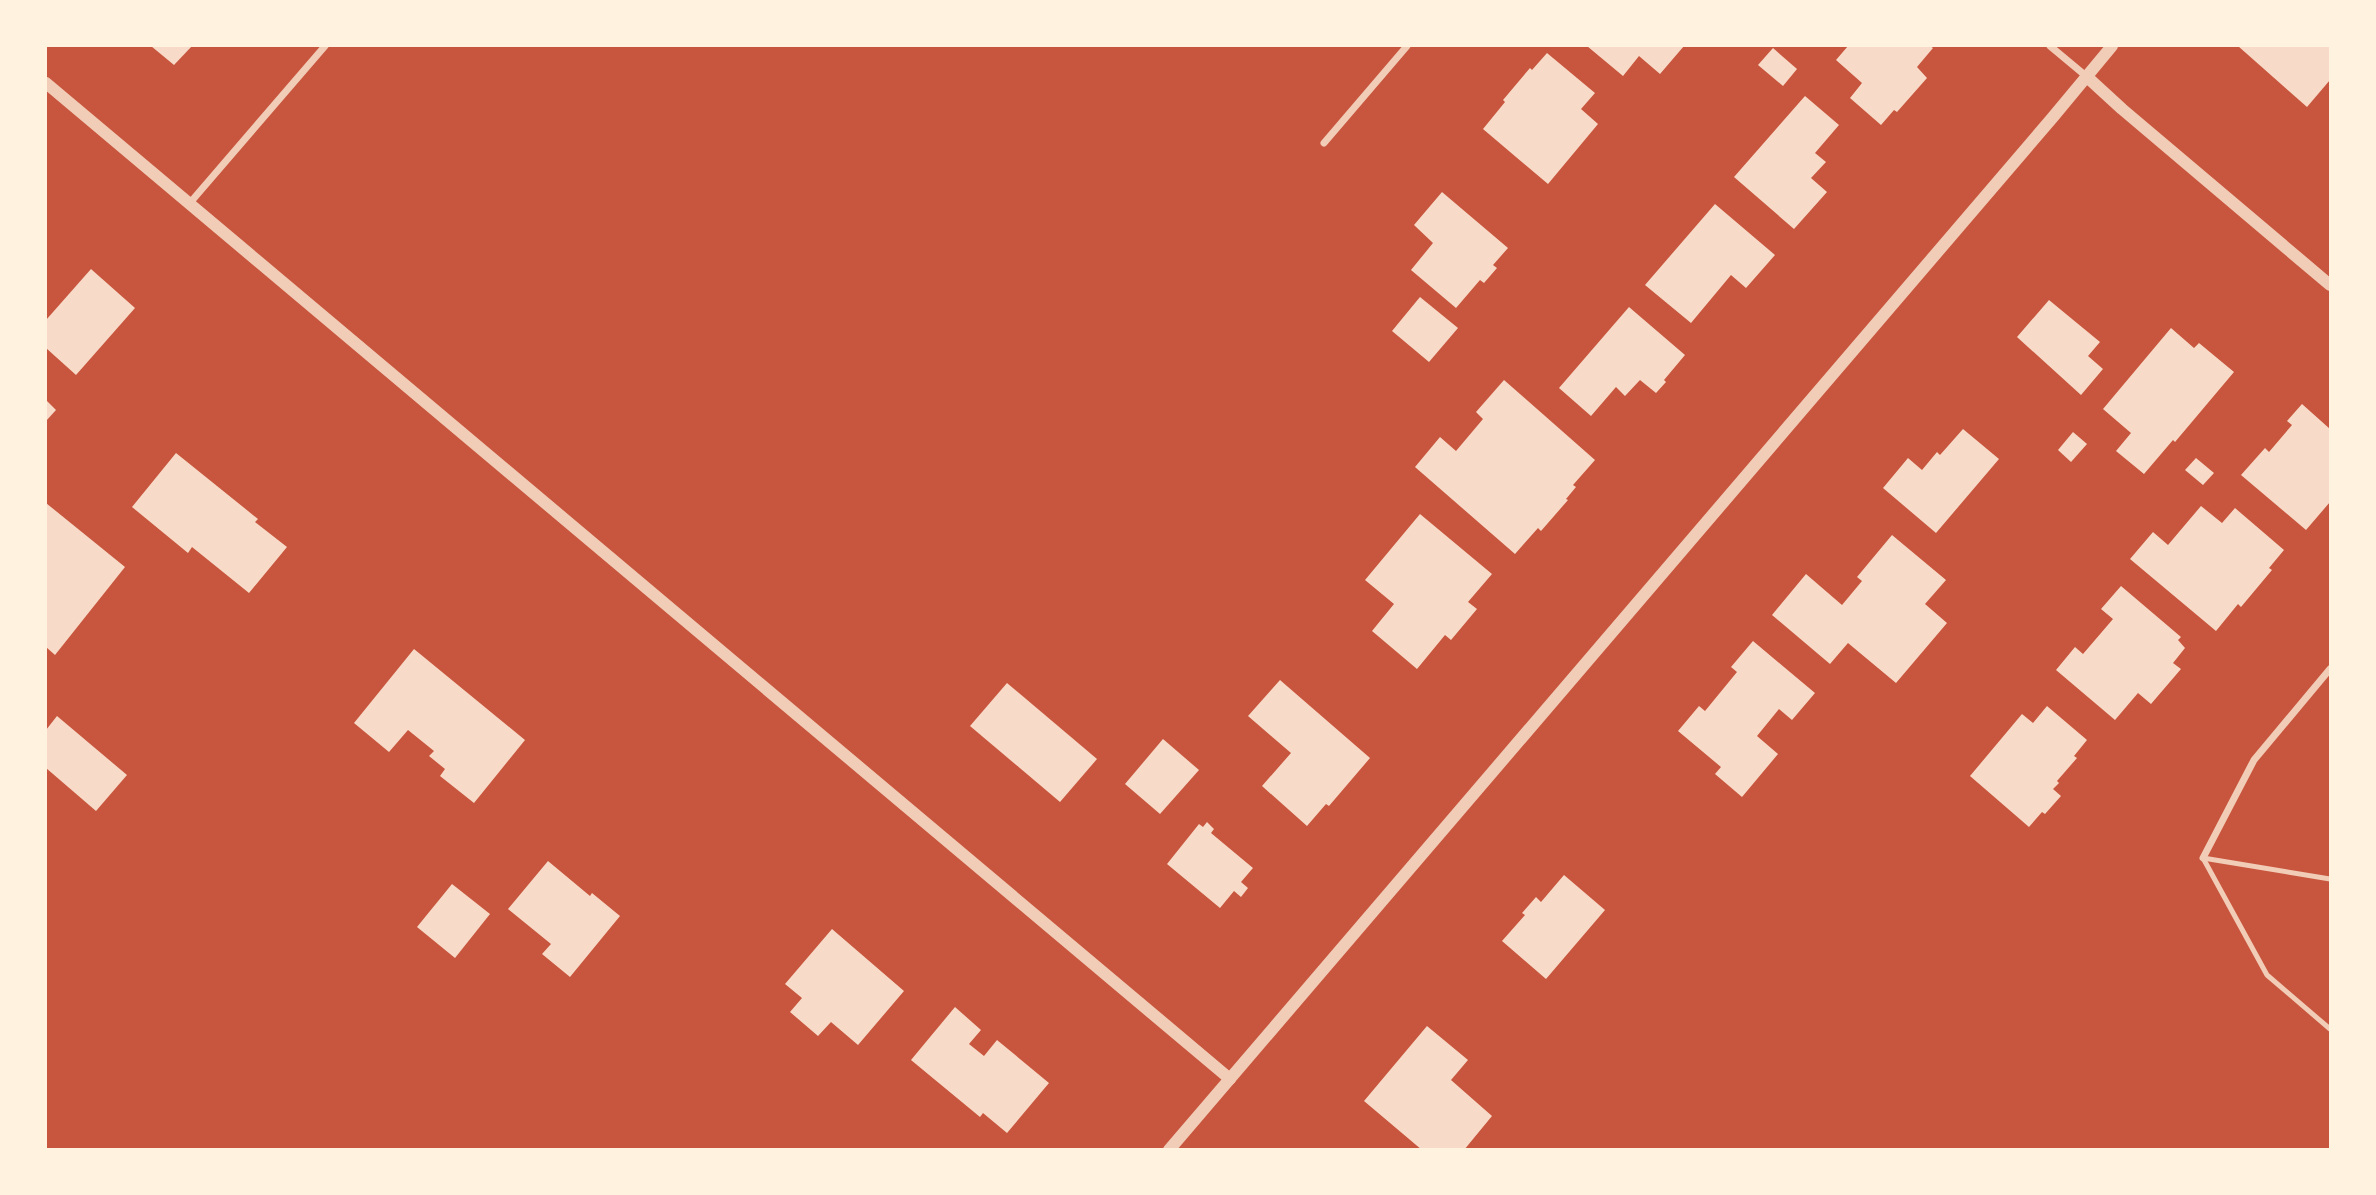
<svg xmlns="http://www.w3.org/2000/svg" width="2376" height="1195" font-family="'DejaVu Sans',sans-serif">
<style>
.building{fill:#f7dbc8}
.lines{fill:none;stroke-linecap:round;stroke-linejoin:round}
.service{stroke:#f1ccb7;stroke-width:5}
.minor{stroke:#f1ccb7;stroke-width:7}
.tertiary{stroke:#f1ccb7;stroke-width:12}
</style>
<rect width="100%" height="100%" fill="#c8553d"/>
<g class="building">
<path d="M151,46H192L174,65Z"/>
<path d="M1587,46H1684L1660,74L1639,56L1623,76Z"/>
<path d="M1848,46H1930L1933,48L1917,67L1927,78L1897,112L1894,110L1881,125L1850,98L1862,83L1836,60Z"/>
<path d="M2238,46H2330V80L2307,107Z"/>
<path d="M1773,48L1797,69L1783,86L1758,65Z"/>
<path d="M1547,53L1595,93L1581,109L1598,124L1548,184L1483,129L1505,102L1503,100L1530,68L1532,70Z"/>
<path d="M1805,96L1839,125L1815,153L1826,162L1811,178L1827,192L1794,229L1734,177Z"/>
<path d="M1442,192L1508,248L1493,265L1497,268L1484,283L1480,280L1456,308L1411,270L1433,243L1414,225Z"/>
<path d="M1715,204L1775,255L1746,288L1731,275L1691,323L1645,285Z"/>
<path d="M91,269L135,308L76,375L46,348V320Z"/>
<path d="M1420,297L1458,328L1429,362L1392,331Z"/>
<path d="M2049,300L2100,342L2088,356L2103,369L2081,395L2017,337Z"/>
<path d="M1629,307L1685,355L1664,380L1666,382L1656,393L1640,380L1625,396L1616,387L1591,416L1559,388Z"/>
<path d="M2171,328L2194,348L2199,343L2234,372L2175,442L2173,440L2144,474L2116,451L2131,433L2103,409Z"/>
<path d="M1504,380L1595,460L1573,485L1576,487L1566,499L1568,500L1541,531L1538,528L1515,554L1415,467L1440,437L1456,451L1483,419L1476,412Z"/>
<path d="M46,400L56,410L46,421Z"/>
<path d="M2302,404L2330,429V502L2306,530L2241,475L2265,448L2269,452L2292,425L2287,421Z"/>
<path d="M1963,429L1999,459L1936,533L1883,488L1908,458L1922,470L1937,452L1940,455Z"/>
<path d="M2073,432L2087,444L2071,462L2058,450Z"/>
<path d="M176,453L258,519L255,522L287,547L249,593L192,547L188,553L132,507Z"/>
<path d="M2196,458L2214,473L2203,485L2185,470Z"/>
<path d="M46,503L125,567L55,655L46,647Z"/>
<path d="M2201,506L2222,523L2235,508L2284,550L2269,568L2272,570L2241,607L2238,604L2216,631L2130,559L2153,532L2168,545Z"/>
<path d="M1420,514L1492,574L1468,602L1477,609L1451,640L1445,635L1417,669L1372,631L1394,604L1365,580Z"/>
<path d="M1892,535L1946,580L1925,604L1947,623L1896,683L1848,643L1830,664L1772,615L1806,574L1842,605L1862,581L1857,577Z"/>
<path d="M2121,586L2181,637L2178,640L2185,648L2173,663L2181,669L2151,704L2138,693L2115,720L2056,670L2075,647L2083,654L2113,619L2101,609Z"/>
<path d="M1753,641L1815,693L1792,720L1779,709L1757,736L1778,754L1742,797L1715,774L1721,767L1678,731L1699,706L1705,711L1737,672L1731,667Z"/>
<path d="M414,649L525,740L474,803L440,776L445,769L429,756L434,751L408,730L389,752L354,723Z"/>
<path d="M1280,680L1370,758L1329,806L1326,804L1307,826L1262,786L1291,753L1248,716Z"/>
<path d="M1007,683L1097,759L1060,802L970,726Z"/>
<path d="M2047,706L2087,740L2074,756L2077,758L2057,781L2059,783L2053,789L2061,796L2045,814L2042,812L2029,827L1970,776L2022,714L2033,723Z"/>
<path d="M57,716L127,775L96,811L46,768V730Z"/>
<path d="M1163,739L1199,770L1160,814L1125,784Z"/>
<path d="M1207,822L1214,829L1211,833L1253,868L1241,882L1248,888L1241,897L1234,891L1220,908L1167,864L1199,824L1203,827Z"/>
<path d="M548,861L590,896L592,893L620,916L570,977L542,954L551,944L508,909Z"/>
<path d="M1564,875L1605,910L1546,979L1502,941L1525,915L1522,913L1536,897L1541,902Z"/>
<path d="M452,884L490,914L455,958L417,927Z"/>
<path d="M832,929L904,991L858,1045L831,1022L818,1036L790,1012L802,998L785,984Z"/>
<path d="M955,1007L981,1030L969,1044L984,1056L997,1040L1049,1083L1007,1133L983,1113L980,1117L911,1060Z"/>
<path d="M1427,1026L1468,1060L1451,1080L1492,1116L1464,1150H1422L1364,1101Z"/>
</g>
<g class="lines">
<g class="service">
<path d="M2203,858L2267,975L2330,1029"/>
<path d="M2203,858L2330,879"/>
</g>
<g class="minor">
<path d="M2050,46L2086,76"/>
<path d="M1324,143L1407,46"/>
<path d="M189,204L325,46"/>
<path d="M2203,858L2254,760L2330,669"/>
</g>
<g class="tertiary">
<path d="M2086,76L2122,109L2330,285"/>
<path d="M46,83L1230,1079"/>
<path d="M1169,1150L2053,117L2112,46"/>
</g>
</g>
<rect width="2376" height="1195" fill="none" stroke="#fff3e0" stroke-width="94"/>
</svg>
